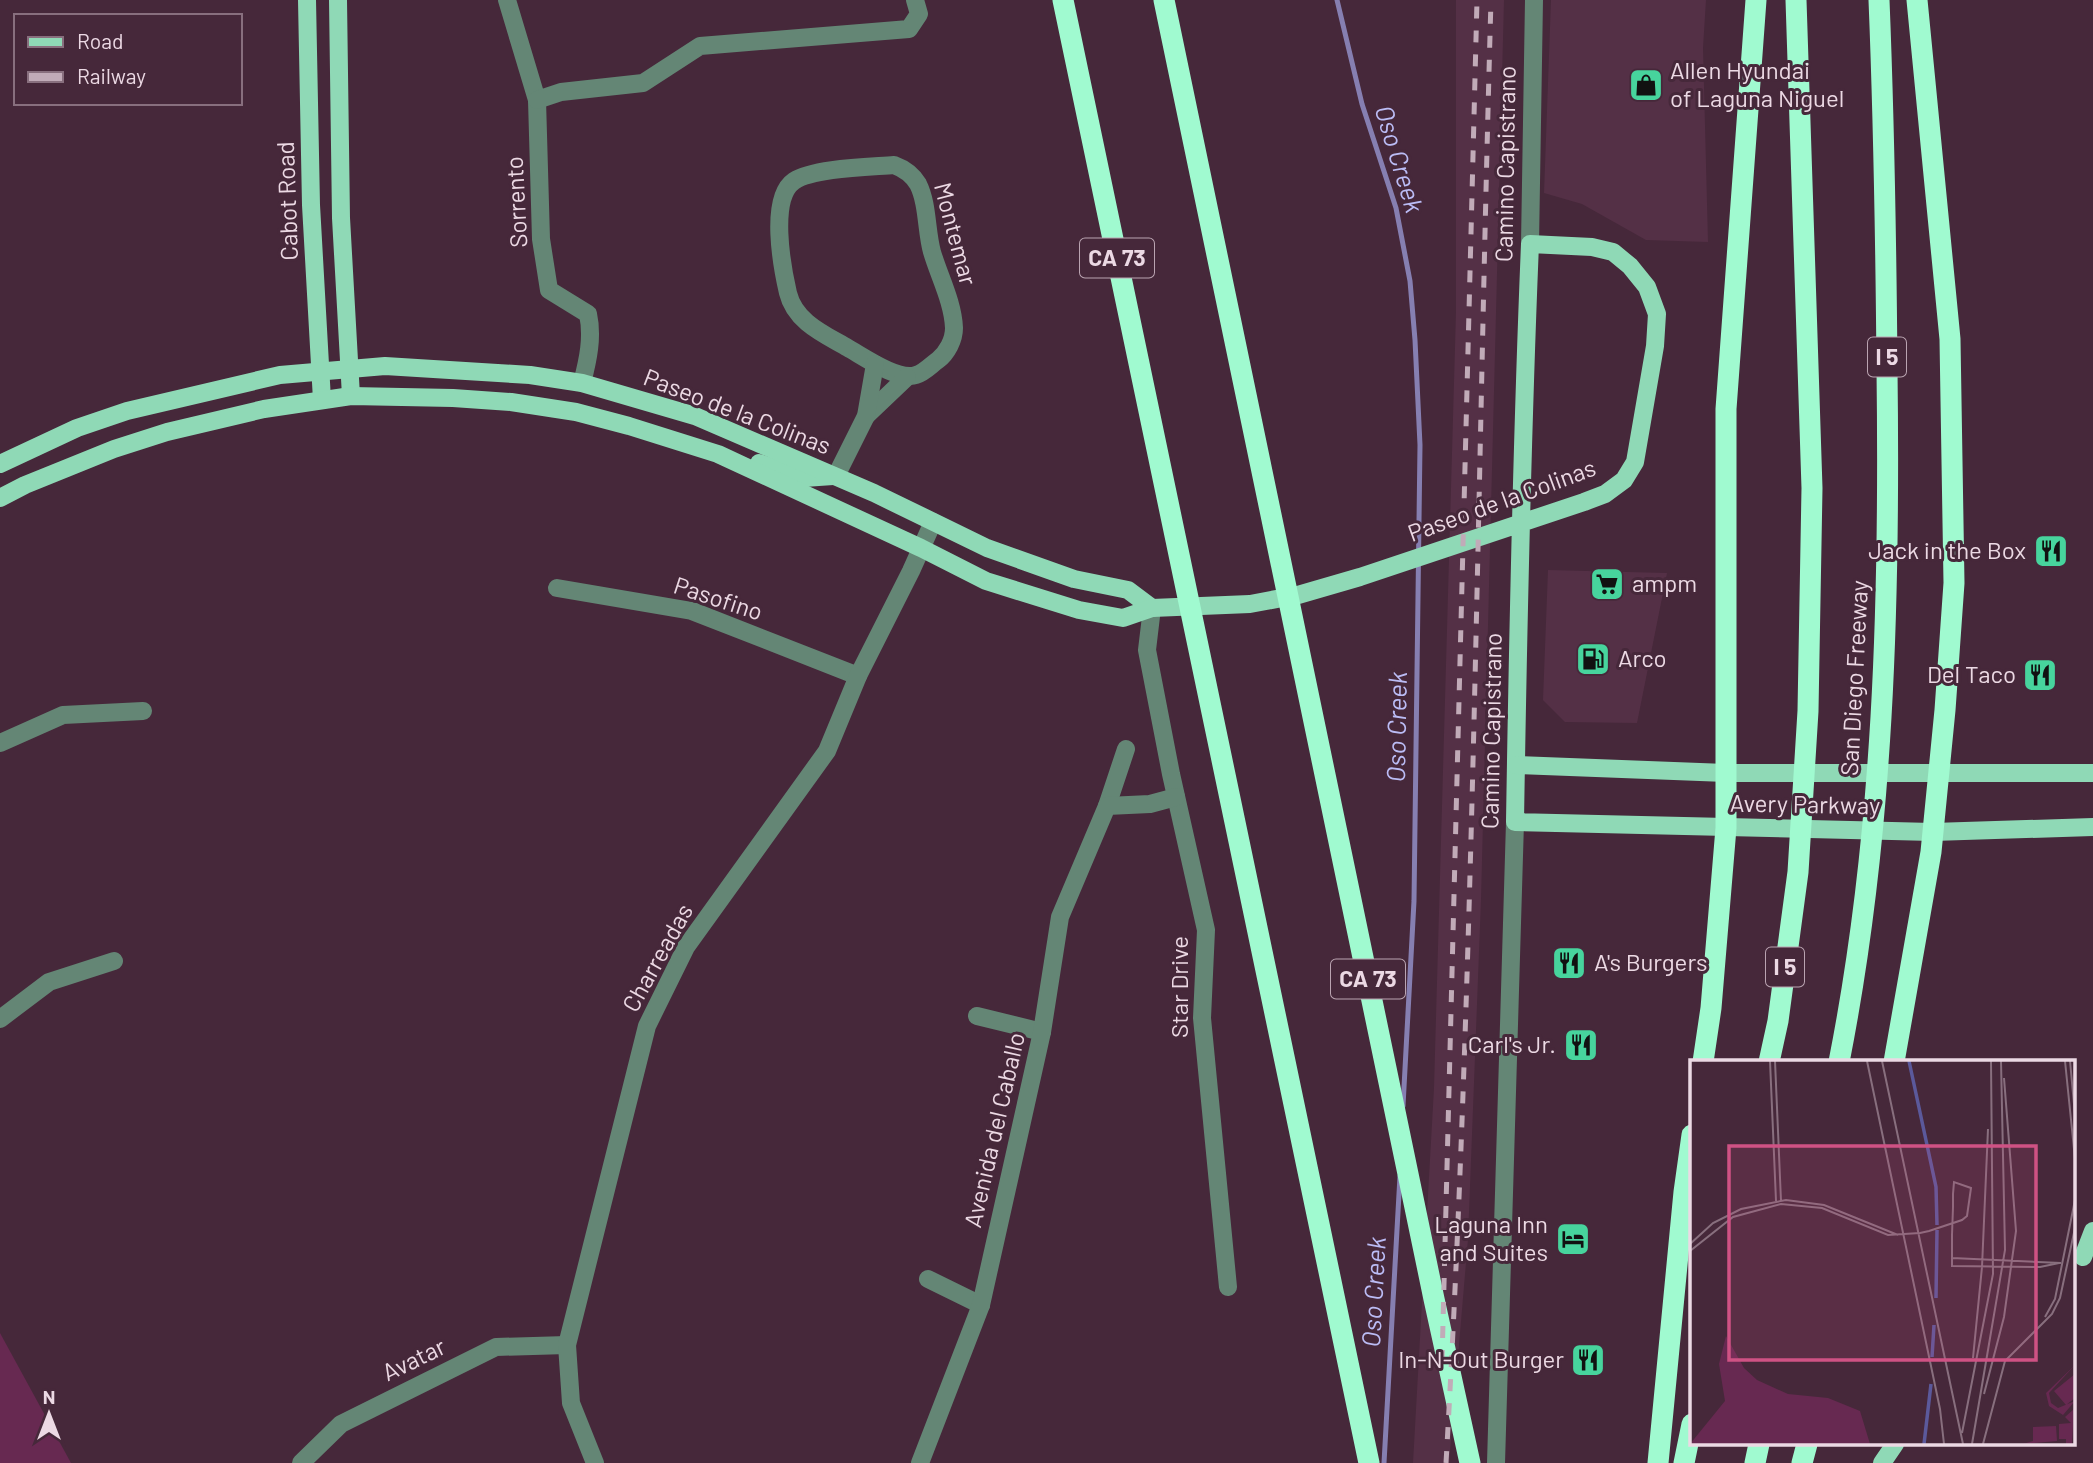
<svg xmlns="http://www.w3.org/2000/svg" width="2093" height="1463" font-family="Barlow,sans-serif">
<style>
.built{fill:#543046}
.green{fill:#672951}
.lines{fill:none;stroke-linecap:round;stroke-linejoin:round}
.stream{stroke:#867fb1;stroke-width:5}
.minor{stroke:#648675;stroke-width:18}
.major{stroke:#8fd9b6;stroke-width:18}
.highway{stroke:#a0fad0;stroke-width:21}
.rail{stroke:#c1abb8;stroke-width:5;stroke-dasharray:12 12;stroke-linecap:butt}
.labels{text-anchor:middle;stroke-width:6;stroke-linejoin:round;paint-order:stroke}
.shield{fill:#46283a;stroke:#baa4b1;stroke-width:2}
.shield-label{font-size:23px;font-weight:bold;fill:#ecd9e4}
.poi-label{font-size:24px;fill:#ecd9e4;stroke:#46283a;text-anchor:end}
.street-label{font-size:24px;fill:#ecd9e4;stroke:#46283a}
.water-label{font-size:26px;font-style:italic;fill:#bbbcf5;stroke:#46283a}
.inset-river{fill:none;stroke:#5b599b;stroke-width:3.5}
.inset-road{fill:none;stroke:#886f7e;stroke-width:2}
.view{fill:#cf5284;fill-opacity:0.15;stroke:#cf5284;stroke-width:3.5}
.inset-edge{fill:none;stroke:#ecd9e4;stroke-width:3.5}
</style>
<rect width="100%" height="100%" fill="#46283a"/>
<g class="built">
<path d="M1456,0H1504L1481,900L1468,1239L1449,1463H1413L1434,1088L1456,312Z"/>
<path d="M1551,0H1706L1703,48L1708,242L1646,240L1582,204L1544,193Z"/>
<path d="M1548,570L1667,573L1637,723L1565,722L1543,700Z"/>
</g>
<path class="green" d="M0,1333L71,1463H0Z"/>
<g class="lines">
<g class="stream">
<path d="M1337,0L1362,104L1396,208L1410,281L1415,340L1420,445L1414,901L1403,1106"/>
<path d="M1384,1463L1400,1176"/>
</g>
<g class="minor">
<path d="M507,0L537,100L541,239L549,290L588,314C593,337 588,360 582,383"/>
<path d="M537,100L561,92L643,83L700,46L909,29L919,14L915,0"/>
<path d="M894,165C905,169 912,174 918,184C928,204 926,230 932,252C939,276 953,302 954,328C954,340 947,353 938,360C931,365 924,373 916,375C898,381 864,357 848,348C824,334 795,322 788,293C782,267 769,198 794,181C813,168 870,167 894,165Z"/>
<path d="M1530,244L1534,0"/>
<path d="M866,416L907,377"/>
<path d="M836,476L866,416L875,364"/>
<path d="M557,588L692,611L858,676"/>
<path d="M1152,608L1147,650L1171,774L1206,930L1202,1018L1228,1287"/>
<path d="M0,743L63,715L143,711"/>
<path d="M1107,806L1126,749"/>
<path d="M977,1016L1042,1032"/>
<path d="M0,1019L49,982L114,961"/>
<path d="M928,1279L981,1305"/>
<path d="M301,1463L341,1424L496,1347L567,1345"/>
<path d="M595,1463L571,1403L567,1345L647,1026L686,947L827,751L858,676L911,571L933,522"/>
<path d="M920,1463L981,1305L1042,1032L1060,917L1107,806L1150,804L1176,797"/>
<path d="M1496,1463L1515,822"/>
</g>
<g class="major">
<path d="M307,0L311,205L322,400"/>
<path d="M338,0L341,218L351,396"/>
<path d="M759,463L804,478L833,476"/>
<path d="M0,464L77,428L127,411L280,375L385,366L530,375L582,383L695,416L874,493L987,548L1074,579L1128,590L1152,608"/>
<path d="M0,498L25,485L114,449L167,432L264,409L351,396L453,398L511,402L576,412L629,426L718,454L921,548L986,581L1079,610L1123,618L1152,608L1250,604L1298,595L1360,577L1584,502L1605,494L1624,480L1635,462L1655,346L1657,314L1647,287L1630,266L1613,252L1592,247L1530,244C1522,437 1518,630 1515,822L1933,832L2093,827"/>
<path d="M1516,765L1726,773H2093"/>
<path d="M2083,1257L2093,1231"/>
<path d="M1882,1463L1895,1444"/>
</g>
<g class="highway">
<path d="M1063,0L1369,1463"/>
<path d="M1164,0L1434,1299L1470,1463"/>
<path d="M1703,1062L1711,1008L1726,828V409L1756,0"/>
<path d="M1769,1062L1778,1021L1798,872L1808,711L1812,488L1796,0"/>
<path d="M1839,1062C1884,834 1890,601 1887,369C1886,246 1884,123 1879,0"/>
<path d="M1894,1062L1931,852L1945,710L1954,583L1950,339L1917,0"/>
<path d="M1658,1463L1684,1192L1692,1135"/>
<path d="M1684,1463L1692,1424"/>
<path d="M1755,1463L1759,1444"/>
<path d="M1802,1463L1807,1444"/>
</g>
<g class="rail">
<path d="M1442,1362L1477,0"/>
<path d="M1446,1463C1474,976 1477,488 1491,0"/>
</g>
</g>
<defs>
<g id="shop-square" transform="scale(1.75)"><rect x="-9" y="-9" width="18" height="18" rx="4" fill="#47d49d" stroke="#46283a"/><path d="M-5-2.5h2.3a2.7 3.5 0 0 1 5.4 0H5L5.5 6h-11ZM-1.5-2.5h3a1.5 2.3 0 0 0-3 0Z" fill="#111"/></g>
<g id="restaurant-square" transform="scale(1.75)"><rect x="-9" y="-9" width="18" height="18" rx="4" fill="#47d49d" stroke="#46283a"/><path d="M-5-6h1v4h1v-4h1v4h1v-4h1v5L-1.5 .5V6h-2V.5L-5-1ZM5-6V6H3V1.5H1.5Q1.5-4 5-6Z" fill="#111"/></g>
<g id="supermarket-square" transform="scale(1.75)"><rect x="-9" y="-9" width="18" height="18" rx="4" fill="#47d49d" stroke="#46283a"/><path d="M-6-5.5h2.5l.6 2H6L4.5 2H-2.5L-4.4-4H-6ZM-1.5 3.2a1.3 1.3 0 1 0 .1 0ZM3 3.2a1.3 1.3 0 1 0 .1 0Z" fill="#111"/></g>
<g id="fuel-square" transform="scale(1.75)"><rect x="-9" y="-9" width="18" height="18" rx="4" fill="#47d49d" stroke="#46283a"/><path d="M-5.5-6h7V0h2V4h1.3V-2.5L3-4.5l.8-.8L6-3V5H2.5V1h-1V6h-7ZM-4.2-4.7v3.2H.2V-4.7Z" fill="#111"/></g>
<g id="hotel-square" transform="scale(1.75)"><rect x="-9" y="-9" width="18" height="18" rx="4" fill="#47d49d" stroke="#46283a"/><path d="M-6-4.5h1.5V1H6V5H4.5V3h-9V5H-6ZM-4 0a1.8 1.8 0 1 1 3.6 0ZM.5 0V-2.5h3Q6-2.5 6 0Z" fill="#111"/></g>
</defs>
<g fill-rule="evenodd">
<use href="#shop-square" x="1646" y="85"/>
<use href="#restaurant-square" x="2051" y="551"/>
<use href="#supermarket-square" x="1607" y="584"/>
<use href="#fuel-square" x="1593" y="659"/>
<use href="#restaurant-square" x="2040" y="675"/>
<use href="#restaurant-square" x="1569" y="963"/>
<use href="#restaurant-square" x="1581" y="1045"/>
<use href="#hotel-square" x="1573" y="1239"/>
<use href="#restaurant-square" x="1588" y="1360"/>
</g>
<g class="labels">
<g class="shield">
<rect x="1080" y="238.5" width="74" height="39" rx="5"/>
<rect x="1868" y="337.5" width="38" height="39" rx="5"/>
<rect x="1766" y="947.5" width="38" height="39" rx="5"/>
<rect x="1331" y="959.5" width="74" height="39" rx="5"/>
</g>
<g class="shield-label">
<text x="1117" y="266">CA 73</text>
<text x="1887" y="365">I 5</text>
<text x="1785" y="975">I 5</text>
<text x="1368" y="987">CA 73</text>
</g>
<g class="poi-label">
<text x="1670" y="79" text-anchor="start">Allen Hyundai<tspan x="1670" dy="28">of Laguna Niguel</tspan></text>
<text x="2026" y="559">Jack in the Box</text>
<text x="1632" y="592" text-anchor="start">ampm</text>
<text x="1618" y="667" text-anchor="start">Arco</text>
<text x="2016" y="683">Del Taco</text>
<text x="1594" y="971" text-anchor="start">A's Burgers</text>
<text x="1556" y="1053">Carl's Jr.</text>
<text x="1548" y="1233">Laguna Inn<tspan x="1548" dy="28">and Suites</tspan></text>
<text x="1564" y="1368">In-N-Out Burger</text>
</g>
<g class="street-label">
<text transform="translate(1506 164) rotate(-89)" y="8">Camino Capistrano</text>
<text transform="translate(288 201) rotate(-92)" y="8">Cabot Road</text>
<text transform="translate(517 202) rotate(-93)" y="8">Sorrento</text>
<text transform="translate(955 234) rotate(75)" y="8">Montemar</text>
<text transform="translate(737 412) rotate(21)" y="8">Paseo de la Colinas</text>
<text transform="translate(1502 501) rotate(-20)" y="8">Paseo de la Colinas</text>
<text transform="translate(718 599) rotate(18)" y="8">Pasofino</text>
<text transform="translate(1855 678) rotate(-87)" y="8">San Diego Freeway</text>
<text transform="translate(1492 731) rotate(-89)" y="8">Camino Capistrano</text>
<text transform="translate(1805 805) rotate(1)" y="8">Avery Parkway</text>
<text transform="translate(658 958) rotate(-61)" y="8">Charreadas</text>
<text transform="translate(1180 987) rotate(-90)" y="8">Star Drive</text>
<text transform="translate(995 1130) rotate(-77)" y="8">Avenida del Caballo</text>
<text transform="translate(414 1360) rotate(-26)" y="8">Avatar</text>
</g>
<g class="water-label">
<text transform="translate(1399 159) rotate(73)" y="9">Oso Creek</text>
<text transform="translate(1397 727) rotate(-89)" y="9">Oso Creek</text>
<text transform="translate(1374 1292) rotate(-87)" y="9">Oso Creek</text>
</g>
</g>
<g transform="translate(1690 1060)">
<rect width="385" height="385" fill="#46283a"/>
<path d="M36,276L54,308L67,320L98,334L138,338L170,351L180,384H0L35,341L29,304ZM385,305L359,333L361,343L368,348L385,341L373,355L359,346L356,333ZM385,314V338L376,345L364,331ZM384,349L382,384H376V379H369V364L381,363L375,357ZM366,366L367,381L333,384L343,381V367Z" fill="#672951"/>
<path class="inset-river" d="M219,1L246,127L247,165M246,238L247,170M242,297L244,265M234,384L241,324"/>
<path class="inset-road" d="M80,1L86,141M85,1L91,141M177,1L250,349L254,384M192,1L273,384M375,1L385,99M380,1L385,55M0,184L23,163L51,149L96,140L134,145L208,175M0,191L43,157L91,144L132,148L198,175L230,173L239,171L272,160L277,156L281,128L264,122L263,134V147L262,175V206L350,207L369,203M262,198L371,203M355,257L365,239L385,140M283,298L292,207L298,69M294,334L314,257L326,171L314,18M272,373L303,214L301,1M282,384L315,190L311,1M293,384L315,301L362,254L370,238L385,168"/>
<path class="view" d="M39,86H346V300H39Z"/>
<rect width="385" height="385" class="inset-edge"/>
</g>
<rect x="14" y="14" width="228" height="91" fill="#46283a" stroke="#886f7e" stroke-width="2"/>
<rect x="28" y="37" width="35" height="10" fill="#8fd9b6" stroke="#886f7e" stroke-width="2"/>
<text x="77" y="49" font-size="21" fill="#ecd9e4">Road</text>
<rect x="28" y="72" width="35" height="10" fill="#c1abb8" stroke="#886f7e" stroke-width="2"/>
<text x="77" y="84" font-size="21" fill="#ecd9e4">Railway</text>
<g transform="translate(49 1414)" stroke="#46283a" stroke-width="5" paint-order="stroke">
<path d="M0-5L12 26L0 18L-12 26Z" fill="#ecd9e4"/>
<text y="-10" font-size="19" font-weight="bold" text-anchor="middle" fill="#ecd9e4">N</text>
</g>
</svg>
